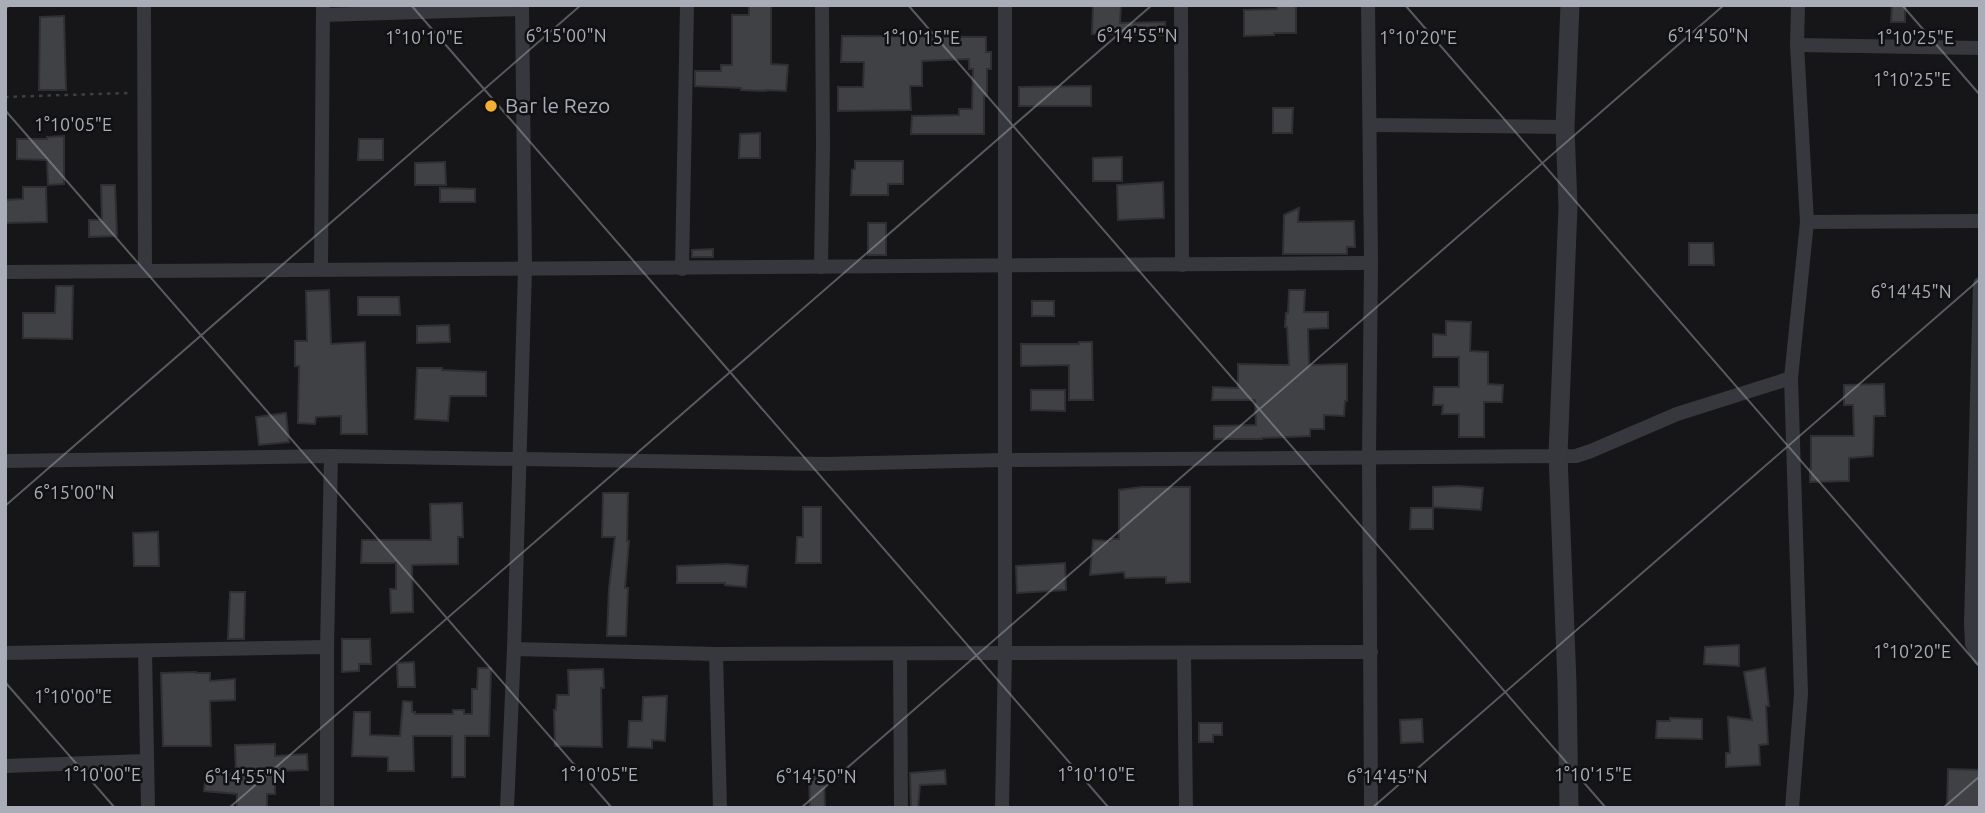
<svg xmlns="http://www.w3.org/2000/svg" width="1985" height="813" font-family="Ubuntu,sans-serif">
<style>
.building{fill:#404145;stroke:#303034;stroke-width:2}
.lines{fill:none;stroke-linecap:round;stroke-linejoin:round}
.path{stroke:#3d3f44;stroke-width:2.5;stroke-dasharray:3.5 5;stroke-linecap:butt}
.minor{stroke:#37383d;stroke-width:14}
.tertiary{stroke:#37383d;stroke-width:19}
.ticks{fill:none;stroke:#a8adb8;stroke-width:2;stroke-opacity:0.45}
.poi-dot{fill:#f2b134;stroke:#111113;stroke-width:2.5}
.labels{text-anchor:middle;stroke-width:5;stroke-linejoin:round;paint-order:stroke}
.poi-label{font-size:21px;fill:#a8adb8;stroke:#111113;text-anchor:start}
.ticks-label{font-size:18px;text-anchor:middle;fill:#a8adb8;stroke:#111113;stroke-width:5;stroke-linejoin:round;paint-order:stroke}
</style>
<rect width="100%" height="100%" fill="#161618"/>
<g class="building">
<path d="M749,5H771V64L788,65L786,91L766,90V91L741,90V88L695,86V71H721V65H732V15H749Z"/>
<path d="M1093,5H1121L1120,23L1165,22V35L1092,34Z"/>
<path d="M1277,5H1296V33H1274V35L1244,36V10L1277,9Z"/>
<path d="M1892,5H1905V22H1891Z"/>
<path d="M64,16L66,90H39L40,17Z"/>
<path d="M842,36L986,37V52H991V69H987V96H984V134H911L912,116L959,115V109H972L973,69H969V59L922,61V86H910L911,110L838,111V87H863L864,62H841Z"/>
<path d="M1091,86V106H1019V87Z"/>
<path d="M1273,108H1293L1292,133H1273Z"/>
<path d="M760,133V158H739L740,134Z"/>
<path d="M64,136V184L48,185L47,160L17,159V139H47V137Z"/>
<path d="M359,139H383V160H358Z"/>
<path d="M1122,157V181H1093V158Z"/>
<path d="M855,161H903V184H888V195H851L852,170L855,169Z"/>
<path d="M445,162L446,185H415V163Z"/>
<path d="M1163,182L1164,218L1118,220L1117,185Z"/>
<path d="M101,185H115L117,236L89,237V220H102Z"/>
<path d="M23,187H46L47,222L5,223V200L23,199Z"/>
<path d="M440,188L475,189V202H440Z"/>
<path d="M1299,208L1298,222L1354,221L1355,247H1347V254H1283L1284,215Z"/>
<rect x="868" y="223" width="18" height="32"/>
<path d="M1689,243H1713L1714,265H1689Z"/>
<path d="M713,249V257H692V250Z"/>
<path d="M56,286H73L72,339L23,338V313H55Z"/>
<path d="M329,290L331,344L365,342L367,434H341V416L316,417L315,424L298,423L299,366H295V341H307L306,291Z"/>
<path d="M1289,290H1305L1304,312H1328V328L1308,329L1309,365L1347,364V401H1345L1344,416L1324,415V429H1310V436L1262,438V439H1214V426L1256,425L1255,400H1212L1213,387L1238,388V364L1289,365L1287,327H1285L1286,313H1288Z"/>
<path d="M358,297H399L400,315H358Z"/>
<rect x="1032" y="301" width="22" height="15"/>
<path d="M1446,321L1471,322L1470,351L1488,352V384L1503,385L1502,402H1484V437H1459V414H1442L1443,405H1433L1434,387H1459V357H1433V334L1446,335Z"/>
<path d="M449,325L450,342L417,343V326Z"/>
<path d="M1079,342H1092L1093,400H1069V365L1021,366V344H1079Z"/>
<path d="M417,368H442V370L486,372V396H450L448,421L415,419Z"/>
<path d="M1884,384L1885,416H1874L1873,456L1849,458V481L1810,482V469H1811V436H1854L1853,405H1844V385Z"/>
<path d="M1031,390H1065V411L1031,410Z"/>
<path d="M286,413L289,442L259,445L256,417Z"/>
<path d="M1458,486L1483,488L1481,510L1433,507V487Z"/>
<path d="M1142,487H1190V582L1166,583V577L1125,578L1124,572L1090,575L1093,540L1110,541V539H1119V490Z"/>
<path d="M603,493H628L627,541H629L625,588H628L626,636H607L609,588L615,537H602Z"/>
<path d="M462,503L463,537H458V564L412,565L413,612L391,613L390,589H396V563H361L362,540H431L430,504Z"/>
<path d="M803,507H821V563H796L797,537H803Z"/>
<path d="M1411,508H1433V529H1410Z"/>
<path d="M158,532L159,566H134L133,533Z"/>
<path d="M1065,563L1066,590L1017,593L1016,566Z"/>
<path d="M727,564L748,566L746,587L725,585V583H677V566Z"/>
<path d="M230,592H245L244,639H228Z"/>
<path d="M342,639H370L371,664H359V671L342,672Z"/>
<path d="M1739,645V666L1704,664L1705,647Z"/>
<path d="M414,662L415,687H398L397,663Z"/>
<path d="M478,668H491L489,736H465V777H452V736H413L414,771H388V757L352,756L354,712H370V735L400,736L403,701L412,702V712H415V714H453V710H464V714H472V689H477Z"/>
<path d="M1765,668L1769,706H1766L1768,744L1759,745L1760,765L1726,767V753H1730L1728,717L1752,720L1744,672Z"/>
<path d="M603,669L604,688H601L602,747L555,746L554,710H556L557,695H569L568,670Z"/>
<path d="M196,672V673H210V681L235,679V700L210,701L211,746H163L161,673Z"/>
<path d="M667,696L665,741L652,740V748L628,747L629,721H642L643,697Z"/>
<path d="M1670,718L1702,719V739L1656,738L1657,721H1670Z"/>
<path d="M1422,719L1423,742L1401,743L1400,720Z"/>
<path d="M1199,723H1222V735H1213V742H1199Z"/>
<path d="M275,744V756L307,754L308,770L275,771V794H267V808H237V794L204,791L206,772L236,775L235,745Z"/>
<path d="M1948,769L1980,770V808H1947Z"/>
<path d="M945,770L946,784L920,785L918,808H911L910,773Z"/>
<path d="M809,777H824L825,808H810Z"/>
</g>
<g class="lines">
<path class="path" d="M5,97L128,93"/>
<g class="minor">
<path d="M144,5L145,271"/>
<path d="M1181,5L1182,265"/>
<path d="M1368,5L1371,263L1369,457L1371,808"/>
<path d="M323,15L522,9"/>
<path d="M1797,45L1980,48"/>
<path d="M1370,125L1565,127"/>
<path d="M1807,222L1980,221"/>
<path d="M821,267L823,146L822,5"/>
<path d="M321,269L323,5"/>
<path d="M682,269L687,5"/>
<path d="M5,272C461,268 916,266 1371,263"/>
<path d="M1980,284L1971,624L1972,644L1980,659"/>
<path d="M5,461L331,456L824,464L1005,460L1576,456L1591,451L1677,414L1791,378"/>
<path d="M514,649L716,654L1371,652"/>
<path d="M145,651L148,808"/>
<path d="M5,653L327,647"/>
<path d="M1184,653L1186,808"/>
<path d="M716,654L720,808"/>
<path d="M900,654L901,808"/>
<path d="M5,766L146,761"/>
<path d="M327,808V647L331,456"/>
<path d="M507,808L514,649L525,268L522,5"/>
<path d="M1002,808L1005,653V5"/>
<path d="M1792,808L1801,694L1791,378L1807,222L1797,45L1798,5"/>
</g>
<path class="tertiary" d="M1569,808L1567,683L1558,455L1568,207L1565,127L1570,5"/>
</g>
<path class="ticks" d="M411,5L1109,808M908,5L1606,808M1405,5L1980,667M1902,5L1980,95M5,9L10,5M5,110L612,808M5,506L581,5M5,682L115,808M229,808L1152,5M801,808L1724,5M1372,808L1980,279M1943,808L1980,776"/>
<circle class="poi-dot" cx="491" cy="106" r="7"/>
<g class="labels">
<g class="poi-label">
<text x="505" y="113">Bar le Rezo</text>
</g>
</g>
<g class="ticks-label">
<text x="566" y="42">6°15'00"N</text>
<text x="1137" y="42">6°14'55"N</text>
<text x="1708" y="42">6°14'50"N</text>
<text x="424" y="44">1°10'10"E</text>
<text x="921" y="44">1°10'15"E</text>
<text x="1418" y="44">1°10'20"E</text>
<text x="1915" y="44">1°10'25"E</text>
<text x="1912" y="86">1°10'25"E</text>
<text x="73" y="131">1°10'05"E</text>
<text x="1911" y="298">6°14'45"N</text>
<text x="74" y="499">6°15'00"N</text>
<text x="1912" y="658">1°10'20"E</text>
<text x="73" y="703">1°10'00"E</text>
<text x="102" y="781">1°10'00"E</text>
<text x="599" y="781">1°10'05"E</text>
<text x="1096" y="781">1°10'10"E</text>
<text x="1593" y="781">1°10'15"E</text>
<text x="245" y="783">6°14'55"N</text>
<text x="816" y="783">6°14'50"N</text>
<text x="1387" y="783">6°14'45"N</text>
</g>
<rect width="1985" height="813" fill="none" stroke="#a8adb8" stroke-width="14"/>
</svg>
